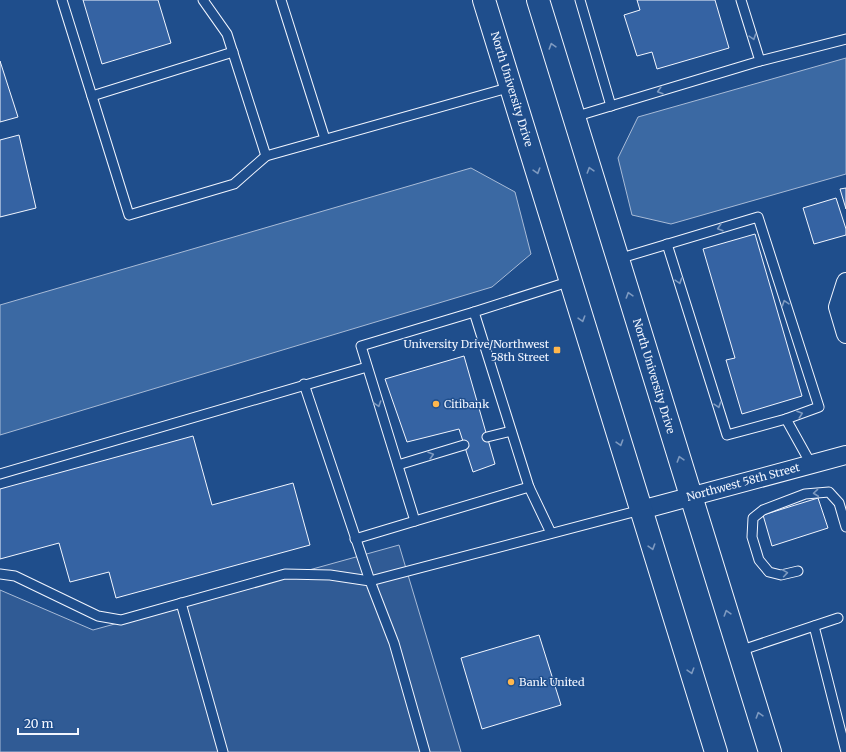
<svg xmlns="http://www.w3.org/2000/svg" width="846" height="752" font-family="Merriweather,serif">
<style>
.parking{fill:#305b95;stroke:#a8bbd7}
.water{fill:#3b69a3;stroke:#a8bbd7}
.building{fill:#3563a3;stroke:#f2f6ff}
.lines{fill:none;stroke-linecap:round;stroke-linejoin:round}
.service-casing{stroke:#f2f6ff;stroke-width:11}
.minor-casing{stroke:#f2f6ff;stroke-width:20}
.primary-casing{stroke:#f2f6ff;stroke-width:24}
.service{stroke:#1f4e8c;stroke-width:9}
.minor{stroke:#1f4e8c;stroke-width:18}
.primary{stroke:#1f4e8c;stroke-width:22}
.oneway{stroke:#7e9ac0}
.poi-dot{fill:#ffb74d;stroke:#1f4e8c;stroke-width:1.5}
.labels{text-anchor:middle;stroke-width:3;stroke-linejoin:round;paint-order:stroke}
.street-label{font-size:11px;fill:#f2f6ff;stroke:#1f4e8c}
.poi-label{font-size:11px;fill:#f2f6ff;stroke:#1f4e8c;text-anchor:start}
</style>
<rect width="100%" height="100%" fill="#1f4e8c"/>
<path class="parking" d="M399,545L461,752H0V590L93,630Z"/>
<g class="water">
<path d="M846,58V174L671,224L632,215L618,158L638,117Z"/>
<path d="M471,168L515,192L531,254L492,287L0,435V305Z"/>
</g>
<g class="building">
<path d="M83,0H158L171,43L102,64Z"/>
<path d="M637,0H715L729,48L657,69L652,52L637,56L624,15L640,10Z"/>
<path d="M0,61L18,117L0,122Z"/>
<path d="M19,135L36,208L0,217V140Z"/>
<path d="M846,188V209L840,189Z"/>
<path d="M836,198L846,229V235L814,244L803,208Z"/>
<path d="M755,234L802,396L742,414L726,360L735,358L703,249Z"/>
<path d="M464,356L495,464L473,472L459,429L407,442L385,379Z"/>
<path d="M193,436L212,505L293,483L310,545L116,598L109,572L70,582L59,543L0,559V489Z"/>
<path d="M818,498L828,528L772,546L763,515Z"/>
<path d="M539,635L561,705L482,729L461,658Z"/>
</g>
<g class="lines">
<g class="service-casing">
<g id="service">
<path d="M62,0L129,215L234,184L266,156L511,87"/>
<path d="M203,0L227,34L266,156"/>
<path d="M281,0L325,139"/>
<path d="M580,0L611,106"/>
<path d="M760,61L846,39"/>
<path d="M92,96L233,52"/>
<path d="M574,117L760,61L741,0"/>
<path d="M667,244L727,435L786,419"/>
<path d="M618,259L758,217L819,407L786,419L811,464"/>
<path d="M474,312L361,346L415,521L529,487L551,533"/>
<path d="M304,384L370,581L641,510"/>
<path d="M487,437L511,431"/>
<path d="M398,465L464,445"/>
<path d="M0,474L367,367"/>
<path d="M529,487L474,312L571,281"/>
<path d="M355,539L415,521"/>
<path d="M798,571L781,575L769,572L759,560L752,537L753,518L763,510L805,494L829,492L839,503L846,527"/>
<path d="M0,574L15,576L98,616L121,620L285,574L330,575L370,581L394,643L425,752"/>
<path d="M181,603L223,752"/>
<path d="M814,626L846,752"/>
<path d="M739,651L838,618"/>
</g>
</g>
<g class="minor-casing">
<g id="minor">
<path d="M846,282L838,307L846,334"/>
<path d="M641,510L846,455"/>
</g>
</g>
<g class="primary-casing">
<g id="primary">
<path d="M484,0L716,752"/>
<path d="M538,0L770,752"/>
</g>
</g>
<use href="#service" class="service"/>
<use href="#minor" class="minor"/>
<use href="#primary" class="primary"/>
</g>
<defs><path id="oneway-chevron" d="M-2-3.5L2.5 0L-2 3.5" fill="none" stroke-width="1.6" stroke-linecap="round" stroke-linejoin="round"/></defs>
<g class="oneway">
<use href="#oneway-chevron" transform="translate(753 37) rotate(72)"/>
<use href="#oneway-chevron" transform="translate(552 46) rotate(-107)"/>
<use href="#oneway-chevron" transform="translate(660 91) rotate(163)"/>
<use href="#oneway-chevron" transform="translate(590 170) rotate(-107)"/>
<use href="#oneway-chevron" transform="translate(537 171) rotate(73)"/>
<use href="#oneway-chevron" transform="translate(720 228) rotate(163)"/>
<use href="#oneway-chevron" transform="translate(679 281) rotate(72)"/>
<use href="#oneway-chevron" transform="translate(629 295) rotate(-107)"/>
<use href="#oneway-chevron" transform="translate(785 303) rotate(-108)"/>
<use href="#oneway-chevron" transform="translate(582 319) rotate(73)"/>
<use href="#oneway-chevron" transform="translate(378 404) rotate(72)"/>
<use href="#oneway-chevron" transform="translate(718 405) rotate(72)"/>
<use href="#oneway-chevron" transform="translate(800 414) rotate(-19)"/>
<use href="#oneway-chevron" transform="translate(620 443) rotate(73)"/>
<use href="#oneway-chevron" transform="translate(431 455) rotate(-17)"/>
<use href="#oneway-chevron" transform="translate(680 459) rotate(-107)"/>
<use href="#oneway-chevron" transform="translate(816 493) rotate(174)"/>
<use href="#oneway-chevron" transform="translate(652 547) rotate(73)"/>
<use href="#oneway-chevron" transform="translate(785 573) rotate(-9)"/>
<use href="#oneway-chevron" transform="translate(727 613) rotate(-107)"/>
<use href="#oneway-chevron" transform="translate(691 671) rotate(73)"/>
<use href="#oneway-chevron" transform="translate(759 715) rotate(-107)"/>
</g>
<g class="poi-dot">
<rect x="553" y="346" width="8" height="8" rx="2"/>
<circle cx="436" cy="404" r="4"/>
<circle cx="511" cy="682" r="4"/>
</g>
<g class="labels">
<g class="street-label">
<text transform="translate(512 89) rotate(73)" y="4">North University Drive</text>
<text transform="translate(654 376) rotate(73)" y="4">North University Drive</text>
<text transform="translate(743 482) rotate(-15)" y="4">Northwest 58th Street</text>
</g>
<g class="poi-label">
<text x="549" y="348" text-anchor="end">University Drive/Northwest<tspan x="549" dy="13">58th Street</tspan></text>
<text x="444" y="408">Citibank</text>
<text x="519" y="686">Bank United</text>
</g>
</g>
<path d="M18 728v6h60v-6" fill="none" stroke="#f2f6ff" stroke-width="2"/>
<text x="24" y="728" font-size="12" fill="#f2f6ff" stroke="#1f4e8c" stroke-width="3" paint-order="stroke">20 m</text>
</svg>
